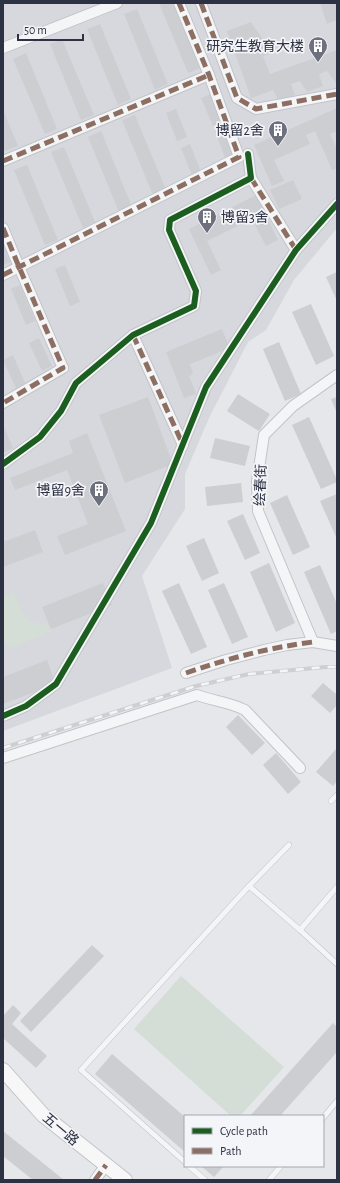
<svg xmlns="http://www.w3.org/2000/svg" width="340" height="1183" font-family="'Alegreya Sans','Noto Sans SC',sans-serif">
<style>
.built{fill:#d6d8de}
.green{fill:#d4ddd6}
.building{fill:#ccced2}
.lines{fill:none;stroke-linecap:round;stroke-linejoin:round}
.lane-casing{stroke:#c2c4c7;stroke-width:6}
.street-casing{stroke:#c2c4c7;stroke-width:12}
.secondary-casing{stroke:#c2c4c7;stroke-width:16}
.lane{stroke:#f4f5f6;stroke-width:5}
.street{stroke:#f4f5f6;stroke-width:10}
.secondary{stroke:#f7f7f8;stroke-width:14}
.rail-casing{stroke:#cecfd1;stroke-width:4}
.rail{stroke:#f4f5f8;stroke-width:2.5;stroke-dasharray:8;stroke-linecap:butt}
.quiet{stroke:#8d6e63;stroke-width:5;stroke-dasharray:10 5;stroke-linecap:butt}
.cycleway-casing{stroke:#f4f5f8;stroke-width:8}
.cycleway{stroke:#1b5e20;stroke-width:6}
.labels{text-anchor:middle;stroke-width:3.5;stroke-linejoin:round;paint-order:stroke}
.poi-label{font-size:14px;fill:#2c3143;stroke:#f4f5f8;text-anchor:end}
.street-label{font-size:14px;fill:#2c3143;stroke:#f4f5f8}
</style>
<rect width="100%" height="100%" fill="#e5e7ea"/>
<path class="built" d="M3,3H337V228L294,280L266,330L248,342L209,418L185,474V509L142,576L172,668L3,731Z"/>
<g class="green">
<path d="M11,593H14L23,613L30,622L47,625L54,630L13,648L6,645L3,641V596Z"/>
<path d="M181,976L284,1067L240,1116H231L134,1029Z"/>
</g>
<g class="building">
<path d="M159,3H174L201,68L188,73Z"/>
<path d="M320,3H337V20L327,24Z"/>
<path d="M137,9L168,84L155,90L124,14Z"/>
<path d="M251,22L272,53L263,56L270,74L337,50V82L336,83L327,71L319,74L323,86L307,92L300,81L291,84L295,95L279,101L273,90L251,98L227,31Z"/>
<path d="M100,24L131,99L118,105L87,29Z"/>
<path d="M62,39L94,115L81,120L50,44Z"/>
<path d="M26,53L57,129L45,134L13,59Z"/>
<path d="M211,94L222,122L213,126L201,98Z"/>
<path d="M337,108V131L330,134L337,149V168L332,170L315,131L306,135L310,144L274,160L284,181L272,186L254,145Z"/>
<path d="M176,109L187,137L177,141L166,113Z"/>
<path d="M3,110L18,146L5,151L3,147Z"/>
<path d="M135,115L166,190L153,195L122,120Z"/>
<path d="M224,128L235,156L226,160L215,132Z"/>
<path d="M101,131L132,207L119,212L88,137Z"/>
<path d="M190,144L201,172L192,176L181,148Z"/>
<path d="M64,147L95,222L83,228L51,152Z"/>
<path d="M27,165L58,240L45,245L14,170Z"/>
<path d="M293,180L302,199L279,209L270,190Z"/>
<path d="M256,195L278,240L266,246L249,213L244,216L246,222L207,241L221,270L211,275L189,229Z"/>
<path d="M3,244L10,262L3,265Z"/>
<path d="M65,265L80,302L70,306L55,269Z"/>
<path d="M337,272V301L326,277Z"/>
<path d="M20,285L35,321L26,325L11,289Z"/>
<path d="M311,304L334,356L316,365L292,312Z"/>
<path d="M222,329L230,348L190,364L193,374L189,376L196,394L184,398L166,352Z"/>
<path d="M39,338L52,366L42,371L29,343Z"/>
<path d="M279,342L301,394L285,401L263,349Z"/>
<path d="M13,355L25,383L16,388L3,360Z"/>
<path d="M238,394L270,414L259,431L227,411Z"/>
<path d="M148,397L173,464L125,483L99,415Z"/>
<path d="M337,397V413L331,399Z"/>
<path d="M309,417L337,480V482L321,489L292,425Z"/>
<path d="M3,425L13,448L3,453Z"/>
<path d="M87,433L126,531L65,555L57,536L88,524L67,470L15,490L10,478L73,453L69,441Z"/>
<path d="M215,438L250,446L245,466L210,458Z"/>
<path d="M241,483L243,502L207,506L205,487Z"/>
<path d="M337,494V539L320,501Z"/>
<path d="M287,495L310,547L293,555L270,503Z"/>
<path d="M243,514L260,553L245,560L227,521Z"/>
<path d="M35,530L43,552L3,567V542Z"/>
<path d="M204,538L219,573L202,581L186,546Z"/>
<path d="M269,563L295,623L276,632L250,572Z"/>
<path d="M320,565L337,604V631L331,634L304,572Z"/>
<path d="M103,583L112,605L51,629L42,607Z"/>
<path d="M179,583L207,647L191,654L162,591Z"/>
<path d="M224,583L248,637L232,644L208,590Z"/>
<path d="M47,660L56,684L3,704V677Z"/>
<path d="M323,683L337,695V705L330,713L311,696Z"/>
<path d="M238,715L265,743L252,755L226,727Z"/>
<path d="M337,748V781L333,786L316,772Z"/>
<path d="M276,753L301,782L288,794L263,765Z"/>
<path d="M92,945L104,956L31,1032L20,1021Z"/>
<path d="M13,1005L21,1013L12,1024L47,1056L36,1068L3,1038V1016Z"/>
<path d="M333,1023L337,1027V1052L280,1116H250Z"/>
<path d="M112,1054L185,1117V1152L95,1074Z"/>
<path d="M3,1131L64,1180H33L3,1156Z"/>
<path d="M201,1166H224L214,1177Z"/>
</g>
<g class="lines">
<g class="lane-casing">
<g id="lane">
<path d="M331,801L337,795"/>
<path d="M249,886L300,930L337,887"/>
<path d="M300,930L337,964"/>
<path d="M323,1118L337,1101"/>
<path d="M185,1162L81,1070L249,886L289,845"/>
<path d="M189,1166L205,1180"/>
<path d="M269,1180L281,1166"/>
</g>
</g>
<g class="street-casing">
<g id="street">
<path d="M201,3L237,98L256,109L337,94"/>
<path d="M3,48L117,3"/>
<path d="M3,161L209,75"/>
<path d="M251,178L296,250"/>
<path d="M3,228L19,267L63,368L3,403"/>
<path d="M3,275L239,157L209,75L179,3"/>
<path d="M133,335L183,445"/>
<path d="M3,464L40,437L61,411L76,383L133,335L194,306L196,291L169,230L170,220L251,178L248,154"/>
<path d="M313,642L258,511L257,481L264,435L293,406L337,375"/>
<path d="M186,673L226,660L264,650L287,645L313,642L337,646"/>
<path d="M3,716L26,706L56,684L151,523L206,387L296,250L337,204"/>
<path d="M3,758L197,695C213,701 229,702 245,710L300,768"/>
<path d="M95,1180L106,1165"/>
</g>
</g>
<g class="secondary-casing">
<path id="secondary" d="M3,1070L43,1115L125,1180"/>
</g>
<use href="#lane" class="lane"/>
<use href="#street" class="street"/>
<use href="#secondary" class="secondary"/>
<g class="rail-casing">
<path id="rail" d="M3,748L196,686L249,674L326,667H337"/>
</g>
<use href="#rail" class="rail"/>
<g class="quiet">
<path d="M201,3L237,98L256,109L337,94"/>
<path d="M3,161L209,75"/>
<path d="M251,178L296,250"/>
<path d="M3,228L19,267L63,368L3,403"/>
<path d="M3,275L239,157L209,75L179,3"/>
<path d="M133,335L183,445"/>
<path d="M186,673C230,658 267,648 313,642"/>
<path d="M95,1180L106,1165"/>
</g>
<g class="cycleway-casing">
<g id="cycleway">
<path d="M3,464L40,437L61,411L76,383L133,335L194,306L196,291L169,230L170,220L251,178L248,154"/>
<path d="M3,716L26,706L56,684L151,523L206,387L296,250L337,204"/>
</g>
</g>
<use href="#cycleway" class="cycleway"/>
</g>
<defs>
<g id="building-pin" transform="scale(1)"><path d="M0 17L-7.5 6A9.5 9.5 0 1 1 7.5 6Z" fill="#6d717d" stroke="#f4f5f8"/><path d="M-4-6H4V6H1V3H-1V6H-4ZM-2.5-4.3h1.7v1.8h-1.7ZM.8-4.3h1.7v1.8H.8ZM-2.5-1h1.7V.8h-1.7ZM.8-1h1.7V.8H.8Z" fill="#fff"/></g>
</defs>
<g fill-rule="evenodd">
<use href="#building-pin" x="318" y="46"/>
<use href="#building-pin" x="278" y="130"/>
<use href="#building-pin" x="207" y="217"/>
<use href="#building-pin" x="99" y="490"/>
</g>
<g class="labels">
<g class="poi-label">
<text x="304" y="51">研究生教育大楼</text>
<text x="264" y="135">博留2舍</text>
<text x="221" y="222" text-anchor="start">博留3舍</text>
<text x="85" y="495">博留9舍</text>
</g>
<g class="street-label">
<text transform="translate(260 485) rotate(-88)" y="5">绘春街</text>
<text transform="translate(61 1129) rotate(40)" y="5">五一路</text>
</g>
</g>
<rect width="340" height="1183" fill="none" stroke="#2c3143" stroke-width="8"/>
<rect x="184" y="1115" width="140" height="52" fill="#f4f5f8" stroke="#a4a7b0"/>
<rect x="192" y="1128" width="20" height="6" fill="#1b5e20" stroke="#a4a7b0"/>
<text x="220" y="1135" font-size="12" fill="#2c3143">Cycle path</text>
<rect x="192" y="1148" width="20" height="6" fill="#8d6e63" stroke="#a4a7b0"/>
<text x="220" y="1155" font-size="12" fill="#2c3143">Path</text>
<path d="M18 34v6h65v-6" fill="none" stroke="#2c3143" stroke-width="2"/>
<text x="24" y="34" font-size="12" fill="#2c3143" stroke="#f4f5f8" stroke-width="3" paint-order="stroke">50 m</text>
</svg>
